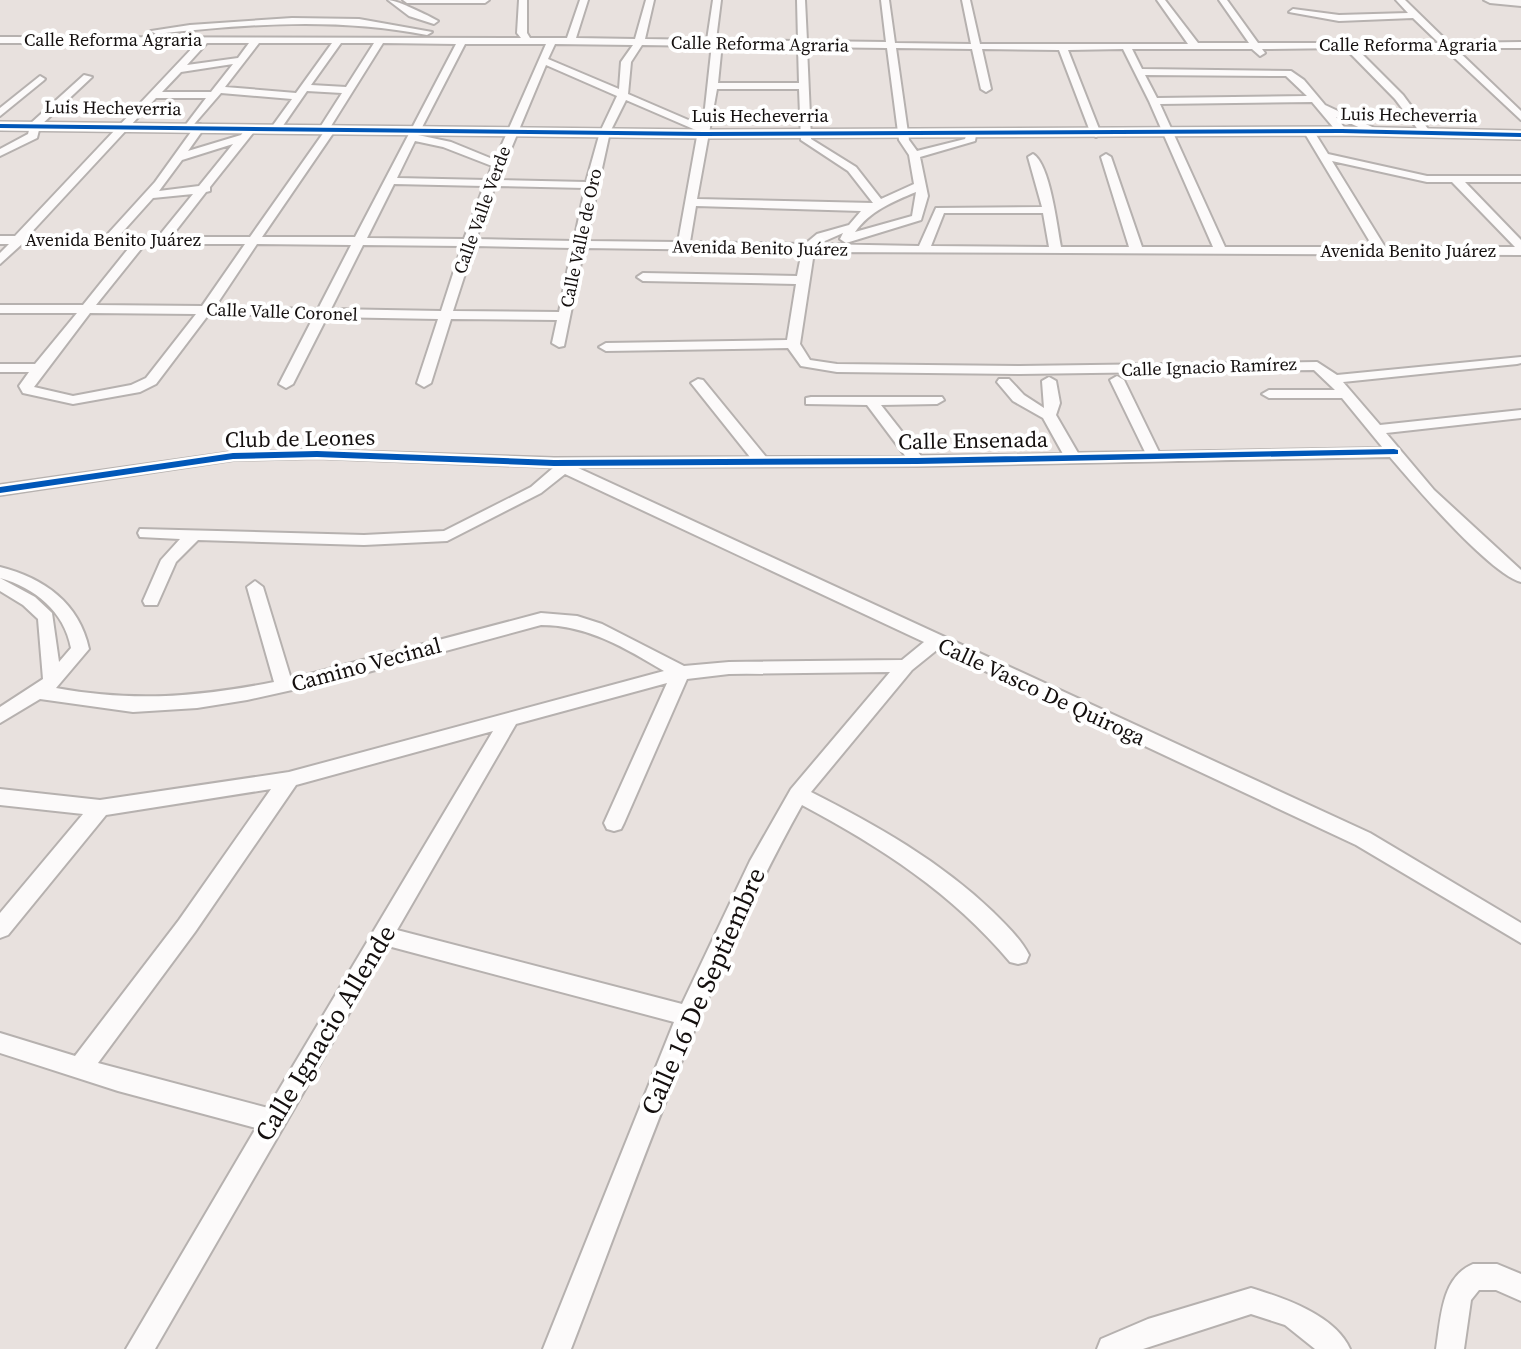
<svg xmlns="http://www.w3.org/2000/svg" width="1521" height="1349" font-family="'Source Serif 4',serif">
<style>
.lines{fill:none;stroke-linecap:round;stroke-linejoin:round}
.street-casing{stroke:#b6b1af;stroke-width:4}
.secondary-casing{stroke:#b6b1af;stroke-width:4}
.street{fill:#fcfafa;fill-rule:evenodd}
.secondary{fill:#f7f4f3;fill-rule:evenodd}
.cycleway-casing{stroke:#fff;stroke-width:5}
.cycleway{fill:#0057b8;fill-rule:evenodd}
.labels{text-anchor:middle;stroke-width:8;stroke-linejoin:round;paint-order:stroke}
.far-street-label{font-size:18px;fill:#140f0e;stroke:#fff}
.street-label{font-size:22px;fill:#140f0e;stroke:#fff}
.near-street-label{font-size:26px;fill:#140f0e;stroke:#fff}
</style>
<rect width="100%" height="100%" fill="#e8e1de"/>
<g class="lines">
<g class="street-casing">
<g id="street">
<path d="M388,0C397,0 429,16 438,21L434,24L409,16Z"/>
<path d="M403,0H489L485,3H407Z"/>
<path d="M519,0H527V33L530,38H567L580,0H588L576,38L635,39L646,0H654L645,39L707,40L713,0H721L716,40L798,41L797,0H805L807,41L886,42L881,0H889L895,43L971,44L962,0H970L980,44H1188L1157,0H1165L1198,43H1249L1219,0H1227L1258,43H1439L1413,18L1339,21L1289,12L1293,9L1339,15L1408,13L1396,0H1405L1449,43L1521,42V48H1455L1521,111V120L1444,48H1356L1403,95L1431,133L1426,136L1422,135L1395,99L1345,48L1262,49L1265,53L1260,56L1252,49H1132L1142,69L1291,71L1304,80L1325,105L1383,132L1374,134L1336,117L1347,131L1338,133L1312,102L1160,104L1225,247H1373L1304,132L1309,129L1313,130L1328,154L1427,176H1521V182H1465L1521,240V255L814,252L800,344L810,360L837,364L1019,366L1317,362L1337,375L1521,357V363L1517,364L1343,382L1380,425L1521,410V418L1386,433L1434,490L1521,570V582C1490,574 1413,484 1390,457L917,466L576,467L1370,833L1521,923V943L1356,845L938,649L912,670L811,792C876,825 940,861 993,912C1006,925 1021,939 1029,955L1026,962L1018,964L1010,962C952,893 881,847 802,805C706,977 642,1165 571,1349H543L674,1022L388,946L155,1349H126L256,1128L118,1091L0,1053V1033L75,1056L179,920L271,789L106,815L8,935L0,938V913L83,814L0,805V789L100,800L289,772L664,671C625,648 588,625 541,625L346,678L247,700L197,708L133,712L40,699L0,723V707L43,679L38,619L23,605L0,591V578L35,597L52,613L59,662L71,648C64,611 35,588 0,578V567C44,578 79,603 89,649L56,688C132,702 198,697 274,682L247,587L255,581L263,587L291,679L541,613L577,616L602,624L684,666L729,662L902,660L924,642L565,474L541,493L447,541L364,545L198,540L176,562L157,605H145L143,601L161,560L180,539L140,537L138,533L140,529L364,535L444,531L531,487L553,468L551,467L317,458L233,460L0,495V485L233,452L317,450L554,458L750,457L691,383L698,379L703,380L766,457H906L867,405L806,404V398L811,397H942L944,400L937,404L881,405L921,456L1063,454L1043,418L1013,401L997,382L999,379H1009L1024,395L1044,408L1042,381L1049,377L1056,381L1060,403L1056,415L1078,453L1145,452L1110,380L1117,376L1124,380L1159,452L1383,448L1342,398H1269L1262,394L1269,390H1335L1314,370L1019,374L837,372L801,366L788,348L606,351L599,347L606,343L787,340L796,284L643,281L637,277L643,273L797,276L802,251L584,248L564,346L559,347L552,343L557,320L451,319L431,383L424,387L417,383L438,319L327,317L293,384L286,388L279,384L314,316L209,314L156,384L140,392L73,404L23,393L19,386L29,372H0V364H35L77,313H0V305H83L132,244H22L0,264V253L9,244H0V236H15L197,43H0V37L521,38L517,33ZM207,43H249L238,58L187,65ZM259,43H332L296,93L225,87ZM341,43H374L346,87L311,85ZM383,43L456,44L355,237H262L336,129L331,126ZM465,44H546L495,160L451,142L418,135ZM555,44L633,45L621,62L619,89L548,59ZM642,45L707,46L711,53L704,117L700,125L628,94L631,62ZM717,46L798,47L799,83H718L721,53ZM807,47L887,48L899,140L909,155L914,184L881,199L856,167L811,139ZM896,48L972,49L981,89L986,92L991,89L982,49L1059,50L1091,134L1096,137L1101,134L1068,50L1123,49L1149,101L1213,247H1142L1111,157L1106,154L1101,157L1129,247H1061C1057,226 1050,164 1033,154L1028,157L1042,207L936,208L919,246L818,244L843,233L840,239L846,243L921,220L928,196L920,157L975,141L976,135L971,132L967,133L965,139L917,151L909,140ZM233,64L211,92H162L181,72ZM546,65L617,96L600,132L586,182L498,180ZM1145,75L1286,76L1307,96L1157,98ZM717,89H799L801,140L848,171L873,203L697,199ZM307,91L342,93L319,129L324,132L250,237H171L206,192L210,191V187L257,128L248,126L241,135L188,151L205,127L200,124L196,125L155,182L105,237L28,236L156,98H206L184,127L189,130L221,93L292,99L271,128L276,131L280,130ZM626,100L698,131L678,242L586,241L610,132ZM415,141L443,147L492,166L487,180L397,178ZM233,144L199,186L159,191L182,160ZM1332,161L1427,182H1452L1515,247H1385ZM394,184L484,186L464,239L367,238ZM495,186L585,188L574,241L476,239ZM916,192L912,216L855,232C870,211 892,202 916,192ZM193,194L158,237H118L153,198ZM696,206L861,211L849,225L817,234L805,244L690,242ZM944,213H1043L1049,247L931,246ZM145,244H245L202,306L96,305ZM257,244L351,245L318,309L215,307ZM363,245L462,246L441,311L331,309ZM474,246L572,248L559,312L453,311ZM90,313L196,314L146,378L131,385L73,396L34,387ZM890,672L791,789L750,861L682,1004L397,930L516,724L667,683L604,823L607,829L614,831L621,829L624,823L687,679L729,674ZM493,731L268,1108L98,1063L195,932L296,785Z"/>
<path d="M292,18L359,19L432,32L427,35C336,17 247,24 156,34L151,31L190,25Z"/>
<path d="M84,75L92,77L40,126L37,138L0,156V149L28,134L31,123Z"/>
<path d="M40,76L45,79L43,81L0,116V108Z"/>
<path d="M1473,1264H1497L1521,1274V1301L1496,1290H1479L1471,1300L1464,1349H1436C1441,1319 1441,1277 1473,1264Z"/>
<path d="M1251,1288C1284,1298 1335,1315 1350,1349H1315L1285,1325L1251,1314L1143,1349H1097L1101,1339L1148,1319Z"/>
</g>
</g>
<g class="secondary-casing">
<g id="secondary">
<path d="M1484,0H1521V6L1490,3Z"/>
<path d="M0,122L703,130L1342,127L1521,131V139L1342,135L703,138L0,130Z"/>
</g>
</g>
<use href="#street" class="street"/>
<use href="#secondary" class="secondary"/>
<g class="cycleway-casing">
<g id="cycleway">
<path d="M0,124L703,132L1342,129L1521,133V137L1342,133L703,136L0,128Z"/>
<path d="M1394,449L1398,450V454L917,464L554,466L317,457L233,459L0,493V487L233,453L317,451L554,460L917,458Z"/>
</g>
</g>
<use href="#cycleway" class="cycleway"/>
</g>
<g class="labels">
<g class="far-street-label">
<text x="113" y="46">Calle Reforma Agraria</text>
<text transform="translate(760 44) rotate(1)" y="6">Calle Reforma Agraria</text>
<text x="1408" y="51">Calle Reforma Agraria</text>
<text transform="translate(113 108) rotate(1)" y="6">Luis Hecheverria</text>
<text transform="translate(1409 115) rotate(1)" y="6">Luis Hecheverria</text>
<text x="760" y="122">Luis Hecheverria</text>
<text transform="translate(482 210) rotate(-70)" y="6">Calle Valle Verde</text>
<text transform="translate(581 238) rotate(-78)" y="6">Calle Valle de Oro</text>
<text x="113" y="246">Avenida Benito Juárez</text>
<text transform="translate(760 248) rotate(1)" y="6">Avenida Benito Juárez</text>
<text x="1408" y="257">Avenida Benito Juárez</text>
<text transform="translate(282 312) rotate(2)" y="6">Calle Valle Coronel</text>
<text transform="translate(1209 367) rotate(-2)" y="6">Calle Ignacio Ramírez</text>
</g>
<g class="street-label">
<text transform="translate(300 438) rotate(-1)" y="8">Club de Leones</text>
<text transform="translate(973 440) rotate(-1)" y="8">Calle Ensenada</text>
<text transform="translate(366 664) rotate(-15)" y="8">Camino Vecinal</text>
<text transform="translate(1042 691) rotate(25)" y="8">Calle Vasco De Quiroga</text>
</g>
<g class="near-street-label">
<text transform="translate(703 991) rotate(-66)" y="9">Calle 16 De Septiembre</text>
<text transform="translate(325 1033) rotate(-59)" y="9">Calle Ignacio Allende</text>
</g>
</g>
</svg>
